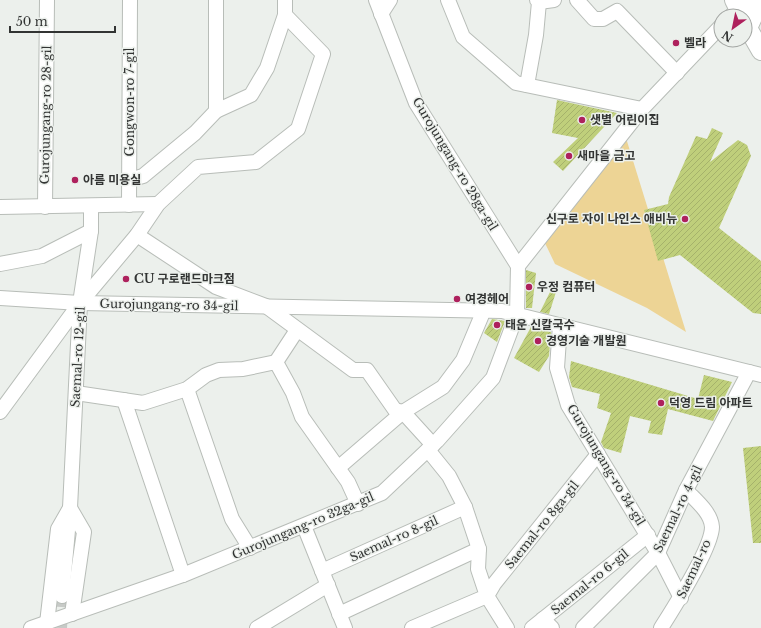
<svg xmlns="http://www.w3.org/2000/svg" width="761" height="628" font-family="'Libre Baskerville','Noto Sans KR',serif">
<style>
.grass{fill:#edd495}
.building{fill:url(#building-hatch)}
.lines{fill:none;stroke-linecap:round;stroke-linejoin:round}
.minor-tunnel{stroke:#c7cac7;stroke-width:14;stroke-dasharray:14 7;stroke-linecap:butt}
.minor-casing{stroke:#b8bdb8;stroke-width:16}
.tertiary-casing{stroke:#b8bdb8;stroke-width:20}
.minor{stroke:#fff;stroke-width:14}
.tertiary{stroke:#fff;stroke-width:18}
.poi-dot{fill:#ae215d;stroke:#ecf0ec;stroke-width:1.5}
.labels{text-anchor:middle;stroke-width:3;stroke-linejoin:round;paint-order:stroke}
.poi-label{font-size:12px;font-weight:bold;fill:#323433;stroke:#ecf0ec;text-anchor:start}
.street-label{font-size:12px;fill:#323433;stroke:#ecf0ec}
</style>
<defs>
<pattern id="building-hatch" width="6" height="6" patternUnits="userSpaceOnUse"><rect width="6" height="6" fill="#bfcf7b"/><path d="M-1 1l2-2M0 6l6-6M5 7l2-2" fill="none" stroke="#a5b26b"/></pattern>
</defs>
<rect width="100%" height="100%" fill="#ecf0ec"/>
<path class="grass" d="M626,138L686,332L647,308L555,264L544,241Z"/>
<g class="building">
<path d="M557,100L617,113L563,171L553,162L578,138L552,133Z"/>
<path d="M712,128L723,133L710,162L738,140L747,145L751,156L719,228L761,261V314L753,313L680,255L658,261L644,210L668,204L669,197L696,136L707,139Z"/>
<path d="M526,270L536,273L532,308H526Z"/>
<path d="M551,290L556,292L549,314L540,312Z"/>
<path d="M492,319L505,321L497,342L484,333Z"/>
<path d="M531,327L551,332L549,356L539,372L514,358Z"/>
<path d="M571,361L698,399L704,375L732,382L713,421L668,409L662,435L648,433L651,421L630,416L621,453L604,448L601,442L611,413L597,408L600,394L572,387L569,377Z"/>
<path d="M761,446V543H753L743,448Z"/>
</g>
<g class="lines">
<path class="minor-tunnel" d="M60,628L62,596"/>
<g class="minor-casing">
<g id="minor">
<path d="M216,0V111"/>
<path d="M376,0L416,103L518,266"/>
<path d="M448,0L463,37L516,83L642,109"/>
<path d="M577,0L594,19H603L617,11L677,73"/>
<path d="M539,2L554,0"/>
<path d="M381,14L390,0"/>
<path d="M731,16L749,0"/>
<path d="M527,85L536,35L539,2L537,0"/>
<path d="M129,180L143,176L195,133L216,111L251,95L267,68L285,15"/>
<path d="M129,205L130,0"/>
<path d="M0,207L158,204"/>
<path d="M45,207L47,0"/>
<path d="M137,235L216,287L266,306L353,370H367L395,410L403,412L433,445"/>
<path d="M0,264L42,256L91,231"/>
<path d="M0,298L80,303L502,311L761,375"/>
<path d="M560,325L557,368L568,405L658,553L681,598"/>
<path d="M276,362L297,330"/>
<path d="M187,389L232,519L250,548"/>
<path d="M76,393L143,403L187,389L206,375L219,370L243,369L276,362L293,393L302,417L348,482L358,504"/>
<path d="M124,400L183,575"/>
<path d="M0,412L80,303L137,235L158,204L198,167L256,162L298,129L323,54L285,15V0"/>
<path d="M338,468L403,412L443,387L463,360L484,310"/>
<path d="M304,526L345,628"/>
<path d="M322,571L465,507"/>
<path d="M62,596L70,508L80,303L91,231V206"/>
<path d="M339,614L479,549"/>
<path d="M543,619L552,628"/>
<path d="M47,623L58,529L70,508L84,532L72,614"/>
<path d="M31,628L183,575L382,493L437,441L493,378L517,314L518,266L642,109L721,26"/>
<path d="M257,628L328,585"/>
<path d="M412,628L487,596L478,569L479,549L465,507L449,476L428,450"/>
<path d="M507,628L487,596L494,584L598,454"/>
<path d="M532,628L648,535"/>
<path d="M583,628L658,553L686,490L749,372"/>
<path d="M661,628C673,609 712,548 712,527C711,512 695,500 686,490"/>
</g>
</g>
<g class="tertiary-casing">
<g id="tertiary">
<path d="M734,0L742,16"/>
<path d="M745,23L761,51"/>
<path d="M748,28L758,6L761,4"/>
</g>
</g>
<use href="#minor" class="minor"/>
<use href="#tertiary" class="tertiary"/>
</g>
<g class="poi-dot">
<circle cx="676" cy="43" r="4"/>
<circle cx="582" cy="120" r="4"/>
<circle cx="569" cy="156" r="4"/>
<circle cx="75" cy="180" r="4"/>
<circle cx="685" cy="219" r="4"/>
<circle cx="126" cy="279" r="4"/>
<circle cx="529" cy="287" r="4"/>
<circle cx="457" cy="299" r="4"/>
<circle cx="497" cy="325" r="4"/>
<circle cx="538" cy="341" r="4"/>
<circle cx="661" cy="403" r="4"/>
</g>
<g class="labels">
<g class="poi-label">
<text x="684" y="47">벨라</text>
<text x="590" y="124">샛별 어린이집</text>
<text x="577" y="160">새마을 금고</text>
<text x="83" y="184">아름 미용실</text>
<text x="677" y="223" text-anchor="end">신구로 자이 나인스 애비뉴</text>
<text x="134" y="283">CU 구로랜드마크점</text>
<text x="537" y="291">우정 컴퓨터</text>
<text x="465" y="303">여경헤어</text>
<text x="505" y="329">태운 신칼국수</text>
<text x="546" y="345">경영기술 개발원</text>
<text x="669" y="407">덕영 드림 아파트</text>
</g>
<g class="street-label">
<text transform="translate(130 102) rotate(-90)" y="4">Gongwon-ro 7-gil</text>
<text transform="translate(46 115) rotate(-89)" y="4">Gurojungang-ro 28-gil</text>
<text transform="translate(455 164) rotate(59)" y="4">Gurojungang-ro 28ga-gil</text>
<text transform="translate(169 305) rotate(1)" y="4">Gurojungang-ro 34-gil</text>
<text transform="translate(78 357) rotate(-87)" y="4">Saemal-ro 12-gil</text>
<text transform="translate(606 465) rotate(59)" y="4">Gurojungang-ro 34-gil</text>
<text transform="translate(678 509) rotate(-64)" y="4">Saemal-ro 4-gil</text>
<text transform="translate(542 525) rotate(-51)" y="4">Saemal-ro 8ga-gil</text>
<text transform="translate(303 526) rotate(-23)" y="4">Gurojungang-ro 32ga-gil</text>
<text transform="translate(394 539) rotate(-24)" y="4">Saemal-ro 8-gil</text>
<text transform="translate(694 569) rotate(-65)" y="4">Saemal-ro</text>
<text transform="translate(590 582) rotate(-39)" y="4">Saemal-ro 6-gil</text>
</g>
</g>
<g transform="translate(733 28) rotate(213)"><circle r="19" fill="#ecf0ec" stroke="#a2a5a2"/>
<path d="M0-3L7 15L0 10L-7 15Z" fill="#ae215d"/>
<text y="-6" font-size="11" font-weight="bold" text-anchor="middle" fill="#323433">N</text>
</g>
<path d="M10 26v6h105v-6" fill="none" stroke="#323433" stroke-width="2"/>
<text x="16" y="26" font-size="12" fill="#323433" stroke="#ecf0ec" stroke-width="3" paint-order="stroke">50 m</text>
</svg>
